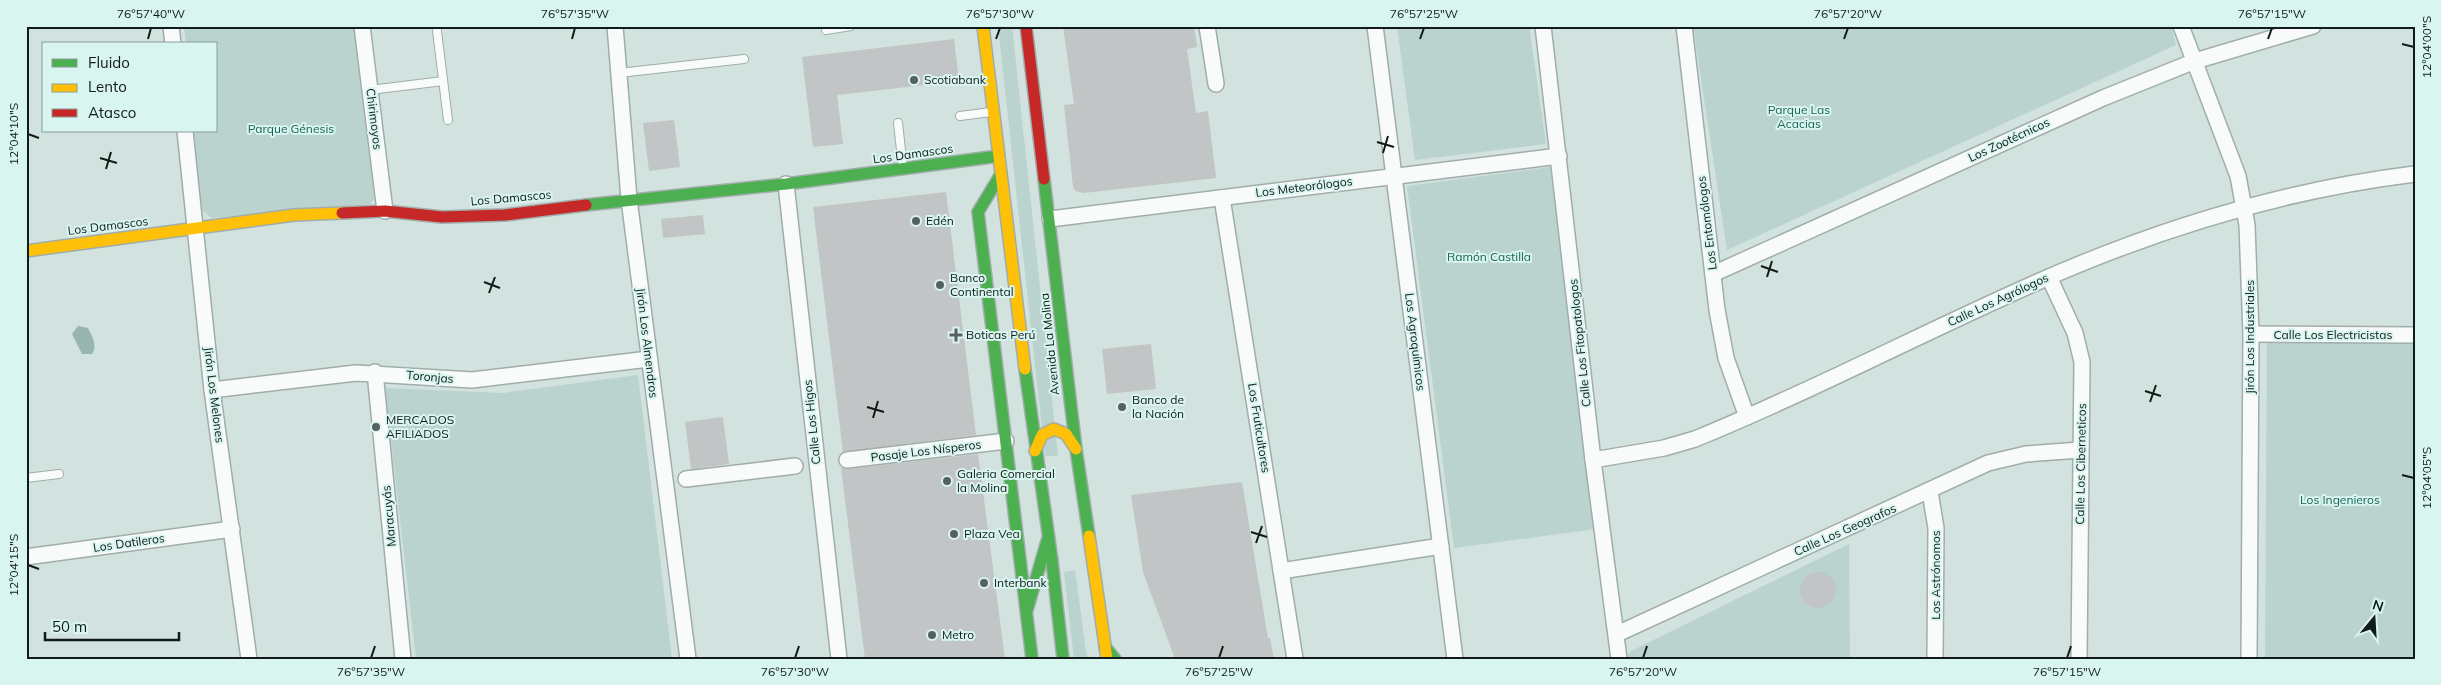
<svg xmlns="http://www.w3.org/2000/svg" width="2441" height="685" font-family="Mulish,sans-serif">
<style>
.green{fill:#bad3ce}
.water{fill:#98b6af}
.building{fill:#c2c5c5}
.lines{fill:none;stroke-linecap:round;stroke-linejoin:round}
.lane-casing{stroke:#a0adaa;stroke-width:10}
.street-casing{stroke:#a0adaa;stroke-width:18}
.fast-casing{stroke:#a0adaa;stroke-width:14}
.slow-casing{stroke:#a0adaa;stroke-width:14}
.jam-casing{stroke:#a0adaa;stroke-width:14}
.lane{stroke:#f8fbfa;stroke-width:8}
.street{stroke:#f8fbfa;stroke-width:15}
.fast{stroke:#4caf50;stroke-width:11}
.slow{stroke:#ffc107;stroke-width:11}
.jam{stroke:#c62828;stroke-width:11}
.ticks{fill:none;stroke:#111b19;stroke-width:2}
.poi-dot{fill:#55615e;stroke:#d9f5ef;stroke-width:2}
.labels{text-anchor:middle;stroke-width:4;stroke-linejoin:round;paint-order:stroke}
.poi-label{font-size:12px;fill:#111b19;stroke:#d9f5ef;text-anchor:start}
.park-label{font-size:12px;fill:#1b6257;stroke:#d9f5ef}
.street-label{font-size:12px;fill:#111b19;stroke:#d9f5ef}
.neatline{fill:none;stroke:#111b19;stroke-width:2}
.ticks-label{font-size:12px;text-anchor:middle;fill:#111b19}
</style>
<rect width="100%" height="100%" fill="#d2e2de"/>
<g class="green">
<path d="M184,26H354L376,196L370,204L212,218L202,210L194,131H216V44H186Z"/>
<path d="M998,26H1012L1058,456H1045Z"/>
<path d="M1397,26H1529L1546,144L1415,160Z"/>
<path d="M1693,26H2171L2176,45L1727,250Z"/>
<path d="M1550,167L1596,529L1454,548L1407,186Z"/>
<path d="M2267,340L2415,342V659H2265Z"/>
<path d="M638,375L672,659H416L385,388L503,393Z"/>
<path d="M1849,544L1850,659H1626L1631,651Z"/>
<path d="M1075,570L1087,659H1074L1064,572Z"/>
</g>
<path class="water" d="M78,326L88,328C92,336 98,346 92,354H82L72,334Z"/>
<g class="building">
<path d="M1063,26H1194L1197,47L1187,49L1196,113L1208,111L1216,178L1084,193L1076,191L1073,187L1064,105L1074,104Z"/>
<path d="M954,39L959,81L837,95L843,144L813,147L802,57Z"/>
<path d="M674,120L680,167L649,171L643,123Z"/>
<path d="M946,192L976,435L843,452L813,207Z"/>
<path d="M703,215L705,234L663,238L661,219Z"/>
<path d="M1151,344L1156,389L1107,394L1102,349Z"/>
<path d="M723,417L729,464L691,469L685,422Z"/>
<path d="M978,454L1005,659H865L841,468L848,469Z"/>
<path d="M1242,482L1268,638H1270L1274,659H1175L1143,572L1131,495Z"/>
<circle cx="1818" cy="590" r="18"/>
</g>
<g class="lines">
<g class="lane-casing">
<g id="lane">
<path d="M826,30L851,26"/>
<path d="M437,31L448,120"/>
<path d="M619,73L744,59"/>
<path d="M370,90L443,81"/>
<path d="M960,116L991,112"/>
<path d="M898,123L903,168"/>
<path d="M26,478L59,474"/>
</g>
</g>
<g class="street-casing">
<g id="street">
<path d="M171,26L173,44"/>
<path d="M362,26L385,211"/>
<path d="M615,26L629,199L688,659"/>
<path d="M1207,26L1216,84"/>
<path d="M1375,26L1455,659"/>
<path d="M1543,26L1593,460L1619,659"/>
<path d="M1684,26L1717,310L1726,358L1747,417"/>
<path d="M2181,26L2238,176L2247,225L2251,334L2249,659"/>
<path d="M185,131L212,390L249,659"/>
<path d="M786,184L839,659"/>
<path d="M1222,198L1295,659"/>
<path d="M1050,219L1559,156"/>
<path d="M1713,274L2103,98L2195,61L2313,26"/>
<path d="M2049,277L2075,333L2082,362L2079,659"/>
<path d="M2251,334L2415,335"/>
<path d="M375,372L403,659"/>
<path d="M212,390L356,373L472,380L649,359"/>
<path d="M847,460L1006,441"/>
<path d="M1593,460L1664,448L1695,439C1810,392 1920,334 2033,284C2154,230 2283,190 2415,174"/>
<path d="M686,479L795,466"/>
<path d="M1930,492L1936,528L1935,659"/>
<path d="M26,557L232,529"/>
<path d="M1281,571L1441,546"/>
<path d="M1617,634L1988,463L2026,454L2080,450"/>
</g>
</g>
<g class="fast-casing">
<g id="fast">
<path d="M1001,174L978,212L1032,659"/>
<path d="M1044,179L1076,449L1089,536"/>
<path d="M586,205L786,184L999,156"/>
<path d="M1025,369L1052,561L1063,659"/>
<path d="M1027,610L1047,541"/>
<path d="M1105,647L1115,659"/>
</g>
</g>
<g class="slow-casing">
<g id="slow">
<path d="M983,26L1025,369"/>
<path d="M26,251L294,215L342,213"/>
<path d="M1035,451L1042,435L1054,429L1066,434L1076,449"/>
<path d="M1089,536L1107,659"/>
</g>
</g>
<g class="jam-casing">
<g id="jam">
<path d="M1026,26L1044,179"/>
<path d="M342,213L385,211L442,217L505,215L586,205"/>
</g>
</g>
<use href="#lane" class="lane"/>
<use href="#street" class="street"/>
<use href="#fast" class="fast"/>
<use href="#slow" class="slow"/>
<use href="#jam" class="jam"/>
</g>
<path class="ticks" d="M148,39L151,28M572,39L575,28M996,39L1000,28M1420,39L1424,28M1844,39L1848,28M2268,39L2272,28M2402,44L2414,47M28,134L39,138M1377,142L1394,147M1383,153L1388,136M100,158L117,163M106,169L111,152M1761,266L1778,272M1767,277L1772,261M484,282L500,288M489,293L495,277M2145,391L2161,396M2150,402L2156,385M867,407L884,412M873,418L878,401M2402,475L2414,478M1251,532L1267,537M1256,543L1262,526M28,565L39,569M371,658L375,646M795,658L799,646M1219,658L1223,646M1643,658L1647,646M2067,658L2071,646"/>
<g class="poi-dot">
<circle cx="914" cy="80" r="5"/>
<circle cx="916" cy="221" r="5"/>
<circle cx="940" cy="285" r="5"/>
<path d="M953.5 327.5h5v5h5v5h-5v5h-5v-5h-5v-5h5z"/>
<circle cx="1122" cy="407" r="5"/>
<circle cx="376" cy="427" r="5"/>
<circle cx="947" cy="481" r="5"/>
<circle cx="954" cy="534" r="5"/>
<circle cx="984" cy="583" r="5"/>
<circle cx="932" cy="635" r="5"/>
</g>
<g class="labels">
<g class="poi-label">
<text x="924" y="84">Scotiabank</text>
<text x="926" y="225">Edén</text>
<text x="950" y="282">Banco<tspan x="950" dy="14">Continental</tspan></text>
<text x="966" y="339">Boticas Perú</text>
<text x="1132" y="404">Banco de<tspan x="1132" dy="14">la Nación</tspan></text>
<text x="386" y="424">MERCADOS<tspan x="386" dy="14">AFILIADOS</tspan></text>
<text x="957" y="478">Galeria Comercial<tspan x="957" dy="14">la Molina</tspan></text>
<text x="964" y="538">Plaza Vea</text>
<text x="994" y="587">Interbank</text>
<text x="942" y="639">Metro</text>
</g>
<g class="park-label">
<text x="1799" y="114">Parque Las<tspan x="1799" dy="14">Acacias</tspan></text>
<text x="291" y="133">Parque Génesis</text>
<text x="1489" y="261">Ramón Castilla</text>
<text x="2340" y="504">Los Ingenieros</text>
</g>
<g class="street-label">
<text transform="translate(374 119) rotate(83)" y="4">Chirimoyos</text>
<text transform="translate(2009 140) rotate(-25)" y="4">Los Zootécnicos</text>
<text transform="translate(913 154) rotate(-8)" y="4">Los Damascos</text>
<text transform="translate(1304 187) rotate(-7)" y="4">Los Meteorólogos</text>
<text transform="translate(511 198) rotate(-5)" y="4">Los Damascos</text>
<text transform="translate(1707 223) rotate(-97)" y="4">Los Entomólogos</text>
<text transform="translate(108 226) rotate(-7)" y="4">Los Damascos</text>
<text transform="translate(1998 300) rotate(-25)" y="4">Calle Los Agrólogos</text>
<text x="2333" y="339">Calle Los Electricistas</text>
<text transform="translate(2250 337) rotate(-90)" y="4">Jirón Los Industriales</text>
<text transform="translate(1415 342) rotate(83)" y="4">Los Agroquímicos</text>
<text transform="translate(647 343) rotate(83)" y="4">Jirón Los Almendros</text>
<text transform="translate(1580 343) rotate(-96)" y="4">Calle Los Fitopatologos</text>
<text transform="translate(1050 344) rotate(-96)" y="4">Avenida La Molina</text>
<text transform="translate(430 377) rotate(5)" y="4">Toronjas</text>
<text transform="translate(214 395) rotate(83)" y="4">Jirón Los Melones</text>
<text transform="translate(812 422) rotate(-96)" y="4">Calle Los Higos</text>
<text transform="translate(1259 428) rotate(81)" y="4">Los Fruticultores</text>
<text transform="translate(926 451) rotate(-7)" y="4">Pasaje Los Nísperos</text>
<text transform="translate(2081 464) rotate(-89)" y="4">Calle Los Ciberneticos</text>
<text transform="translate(389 516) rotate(-95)" y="4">Maracuyás</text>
<text transform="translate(1845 530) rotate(-24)" y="4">Calle Los Geografos</text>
<text transform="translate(129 543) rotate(-8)" y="4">Los Datileros</text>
<text transform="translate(1936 575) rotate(-90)" y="4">Los Astrónomos</text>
</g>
</g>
<rect width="2441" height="685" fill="none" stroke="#d9f5ef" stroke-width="55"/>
<rect x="42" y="42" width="175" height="90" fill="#d9f5ef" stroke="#899e99"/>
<rect x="52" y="59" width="25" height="8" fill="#4caf50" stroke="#899e99"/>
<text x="88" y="68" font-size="15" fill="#111b19">Fluido</text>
<rect x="52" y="84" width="25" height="8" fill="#ffc107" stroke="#899e99"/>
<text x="88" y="92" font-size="15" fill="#111b19">Lento</text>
<rect x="52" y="109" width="25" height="8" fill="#c62828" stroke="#899e99"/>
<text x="88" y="118" font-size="15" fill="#111b19">Atasco</text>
<g transform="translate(2374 618) rotate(18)" stroke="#d9f5ef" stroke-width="4" paint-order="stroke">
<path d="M0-4L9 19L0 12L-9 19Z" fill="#111b19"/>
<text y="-8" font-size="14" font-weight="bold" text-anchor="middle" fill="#111b19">N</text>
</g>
<path d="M45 632v8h134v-8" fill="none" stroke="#111b19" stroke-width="2.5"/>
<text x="52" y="632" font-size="15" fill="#111b19" stroke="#d9f5ef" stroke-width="4" paint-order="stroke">50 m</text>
<rect x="28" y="28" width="2386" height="630" class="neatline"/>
<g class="ticks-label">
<text x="151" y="18">76°57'40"W</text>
<text x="575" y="18">76°57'35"W</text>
<text x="1000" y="18">76°57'30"W</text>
<text x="1424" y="18">76°57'25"W</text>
<text x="1848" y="18">76°57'20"W</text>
<text x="2272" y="18">76°57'15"W</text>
<text transform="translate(2427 47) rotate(-90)" y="4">12°04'00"S</text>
<text transform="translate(14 134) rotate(-90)" y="4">12°04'10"S</text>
<text transform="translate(2427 478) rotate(-90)" y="4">12°04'05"S</text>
<text transform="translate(14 565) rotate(-90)" y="4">12°04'15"S</text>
<text x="371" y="676">76°57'35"W</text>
<text x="795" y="676">76°57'30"W</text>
<text x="1219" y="676">76°57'25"W</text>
<text x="1643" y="676">76°57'20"W</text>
<text x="2067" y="676">76°57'15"W</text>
</g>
</svg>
